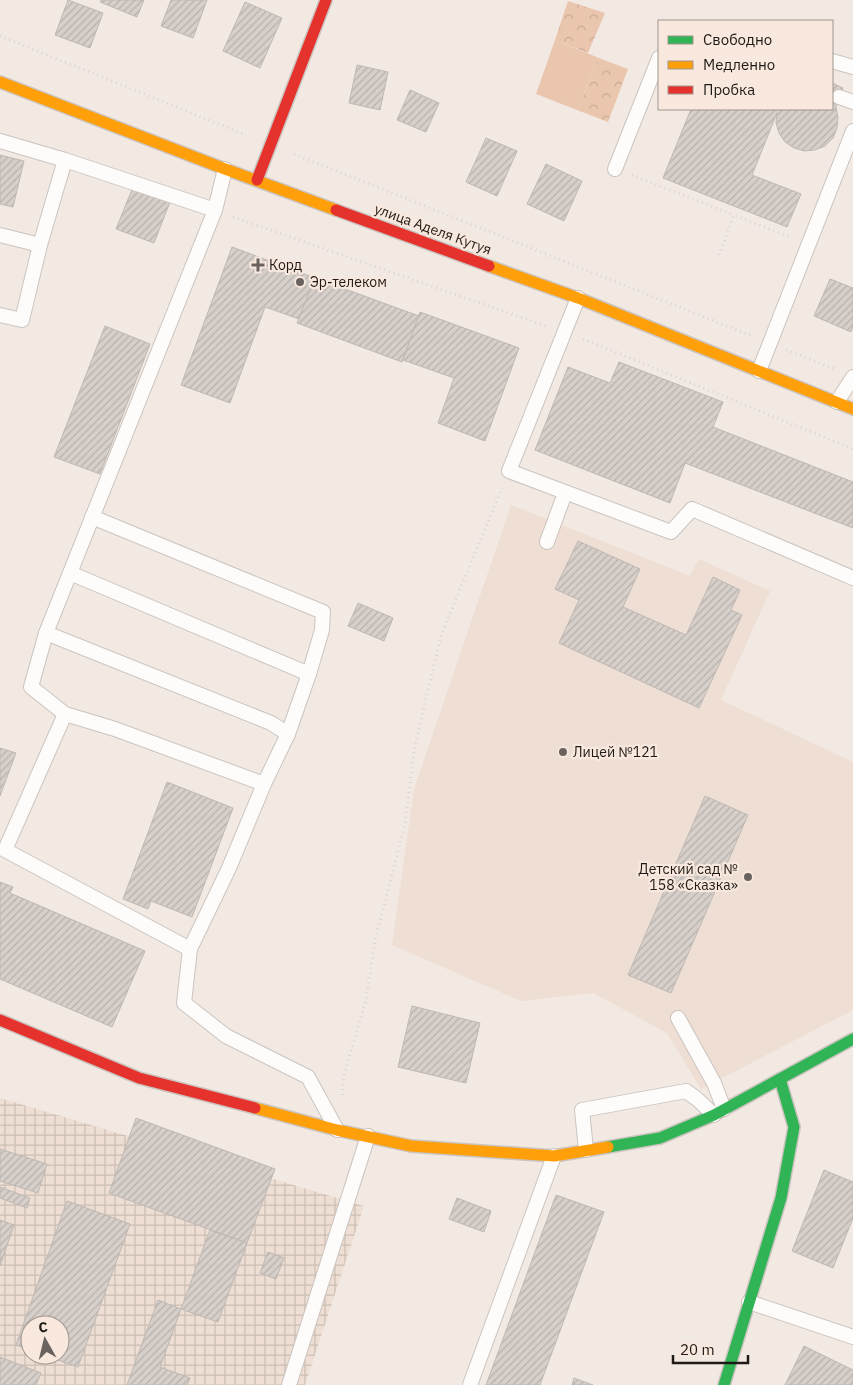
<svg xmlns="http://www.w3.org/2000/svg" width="853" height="1385" font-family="'IBM Plex Sans',sans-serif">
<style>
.built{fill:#efded3}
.industrial{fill:url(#industrial-grid);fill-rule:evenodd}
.grass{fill:#eac6af}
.park{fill:url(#park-crowns)}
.building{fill:url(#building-hatch);stroke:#beb8b3}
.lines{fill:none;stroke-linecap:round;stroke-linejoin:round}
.lane-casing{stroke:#cbc4bf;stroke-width:16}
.fast-casing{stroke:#cbc4bf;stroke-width:14}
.slow-casing{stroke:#cbc4bf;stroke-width:14}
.jam-casing{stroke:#cbc4bf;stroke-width:14}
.path{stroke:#d8d5d4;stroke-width:3;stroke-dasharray:1 4;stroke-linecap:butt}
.lane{stroke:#fdfcfb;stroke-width:14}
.fast{stroke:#30b455;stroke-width:11}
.slow{stroke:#ff9f0a;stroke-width:11}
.jam{stroke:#e5322d;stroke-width:11}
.poi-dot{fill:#69625e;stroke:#f8e8dd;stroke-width:2}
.labels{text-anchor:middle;stroke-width:4.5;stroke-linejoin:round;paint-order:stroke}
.street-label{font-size:14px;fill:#1f1a16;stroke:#f8e8dd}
.poi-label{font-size:14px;fill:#1f1a16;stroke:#f8e8dd;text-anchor:start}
</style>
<defs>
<pattern id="industrial-grid" width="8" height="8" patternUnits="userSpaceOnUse" patternTransform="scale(1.25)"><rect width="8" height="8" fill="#efded3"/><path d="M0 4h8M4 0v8" fill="none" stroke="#ccbeb4"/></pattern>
<pattern id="park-crowns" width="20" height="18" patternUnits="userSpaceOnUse" patternTransform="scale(1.25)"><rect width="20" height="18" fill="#eac6af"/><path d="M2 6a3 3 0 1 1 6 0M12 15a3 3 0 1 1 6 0" fill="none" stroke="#c8aa96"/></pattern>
<pattern id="building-hatch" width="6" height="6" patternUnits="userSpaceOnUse" patternTransform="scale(1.25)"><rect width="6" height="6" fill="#d6cfca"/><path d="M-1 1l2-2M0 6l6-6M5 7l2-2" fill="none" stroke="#b7b1ad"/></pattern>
</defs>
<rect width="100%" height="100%" fill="#f2e9e3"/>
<path class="built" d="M511,505L690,576L699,559L770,591L721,700L853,762V1010L701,1089L667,1033L593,993L521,1001L392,945L414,789Z"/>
<path class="industrial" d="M0,1098L364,1206L305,1385H0ZM30,1325H60V1355H30Z"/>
<path class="grass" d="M555,40L599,58L577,110L536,94Z"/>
<g class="park">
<path d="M568,1L605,13L588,53L555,40Z"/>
<path d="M599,58L628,69L608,122L577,110Z"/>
</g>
<g class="building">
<path d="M68,0L103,13L90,48L55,35Z"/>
<path d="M101,0H144L137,17L100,2Z"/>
<path d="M171,0H207L193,38L161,26Z"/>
<path d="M245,2L282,18L260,68L223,51Z"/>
<path d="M357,65L388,72L380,110L349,103Z"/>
<path d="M832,83L843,88L836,107L838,118L837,128L833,138L825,146L815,150L804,151L794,148L785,142L779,133L776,123L777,113L752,175L801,194L787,227L663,178L691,109H832Z"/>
<path d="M410,90L439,103L426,132L397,120Z"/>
<path d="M486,138L517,151L497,196L466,182Z"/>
<path d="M0,155L24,161L13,207L0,204Z"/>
<path d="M546,164L582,181L564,221L527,204Z"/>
<path d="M133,187L170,202L154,243L116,229Z"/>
<path d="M232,247L315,278L299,319L265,307L230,403L181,385Z"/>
<path d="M315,278L419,316L402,362L297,323Z"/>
<path d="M830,279L853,288V326L851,332L814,316Z"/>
<path d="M420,312L519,348L485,441L438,423L454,378L403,360Z"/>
<path d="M105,326L150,344L100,474L54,457Z"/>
<path d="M619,362L723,402L713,427L853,482V528L685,463L670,503L535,450L568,367L610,383Z"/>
<path d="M578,541L640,569L623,607L686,635L713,577L740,590L731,610L742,615L699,708L559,643L579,600L555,589Z"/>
<path d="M358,603L393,618L384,641L348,626Z"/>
<path d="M0,748L16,753L0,796Z"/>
<path d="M167,782L233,808L192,917L151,901L148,909L123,899Z"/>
<path d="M705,796L748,815L671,993L628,975Z"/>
<path d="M0,882L13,887L10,893L145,951L112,1027L0,979Z"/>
<path d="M412,1006L480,1023L466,1083L398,1067Z"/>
<path d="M136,1118L275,1169L247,1243L109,1193Z"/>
<path d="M0,1149L47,1164L38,1193L0,1181Z"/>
<path d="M824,1170L853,1182V1218L833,1268L792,1251Z"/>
<path d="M0,1187L30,1198L27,1208L0,1198Z"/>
<path d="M556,1195L604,1212L540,1385H486Z"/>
<path d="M457,1198L491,1211L484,1232L449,1219Z"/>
<path d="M67,1201L130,1224L78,1367L43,1355H60V1325H30V1350L16,1345Z"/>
<path d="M0,1220L14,1225L0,1266Z"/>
<path d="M210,1230L247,1243L218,1322L181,1309Z"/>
<path d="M268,1252L284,1258L276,1279L260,1273Z"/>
<path d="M158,1300L181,1309L160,1367L190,1378L187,1385H127Z"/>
<path d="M804,1346L853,1370V1385H785Z"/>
<path d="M0,1357L41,1373L36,1385H0Z"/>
<path d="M574,1378L593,1385H572Z"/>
</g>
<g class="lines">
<g class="lane-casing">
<g id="lane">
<path d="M832,61L853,67"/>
<path d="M839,97L853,102"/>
<path d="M0,141L65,160L215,210"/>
<path d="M225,169L215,210L46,633L31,687L65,714L115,729L264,784"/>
<path d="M615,169L659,58"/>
<path d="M0,235L40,245"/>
<path d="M578,298L509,471L671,532L692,509L853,578"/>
<path d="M0,315L22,320L40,245L65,160"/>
<path d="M759,371L853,131"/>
<path d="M837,402L853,377"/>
<path d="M547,542L565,493"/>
<path d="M70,573L309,674"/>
<path d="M46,633L271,723L288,734"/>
<path d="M65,714L5,850L190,949L229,868L264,784L288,734L309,674L322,630L323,612L92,517"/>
<path d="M190,949L184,1003L226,1036L308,1077L337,1130"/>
<path d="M678,1018L714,1083L724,1109"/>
<path d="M586,1150L582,1110L686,1091L697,1099L714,1115"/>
<path d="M749,1302L853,1337"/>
<path d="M289,1385L368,1136"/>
<path d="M470,1385L554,1156"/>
</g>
</g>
<g class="fast-casing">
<g id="fast">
<path d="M608,1147L660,1138L714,1115L853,1039"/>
<path d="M724,1385L781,1198L794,1127L780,1079"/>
</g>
</g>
<g class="slow-casing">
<g id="slow">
<path d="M0,82L225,169L336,210"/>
<path d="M489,266L578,298L853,409"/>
<path d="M255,1108L337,1130L411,1146L554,1156L608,1147"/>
</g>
</g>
<g class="jam-casing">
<g id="jam">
<path d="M257,180L326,0"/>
<path d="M336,210L489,266"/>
<path d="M0,1020L139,1078L255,1108"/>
</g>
</g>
<g class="path">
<path d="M0,36L246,135"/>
<path d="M294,154L752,336"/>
<path d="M632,175L734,215"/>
<path d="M233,217L546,326"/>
<path d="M719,255L734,215L792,238"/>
<path d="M583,339L853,449"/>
<path d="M786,350L836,369"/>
<path d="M342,1095L344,1075L366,1000L375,940L405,824L415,745L441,635L502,488"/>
</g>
<use href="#lane" class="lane"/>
<use href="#fast" class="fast"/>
<use href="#slow" class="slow"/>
<use href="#jam" class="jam"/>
</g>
<g class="poi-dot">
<path d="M255.5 257.5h5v5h5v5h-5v5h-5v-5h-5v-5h5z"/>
<circle cx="300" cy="282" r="5"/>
<circle cx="563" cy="752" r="5"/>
<circle cx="748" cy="877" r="5"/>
</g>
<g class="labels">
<g class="street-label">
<text transform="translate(433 229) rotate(20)" y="5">улица Аделя Кутуя</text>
</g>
<g class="poi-label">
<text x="269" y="270">Корд</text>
<text x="310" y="287">Эр-телеком</text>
<text x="573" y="757">Лицей №121</text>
<text x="738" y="874" text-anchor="end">Детский сад №<tspan x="738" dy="16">158 «Сказка»</tspan></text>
</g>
</g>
<rect x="658" y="20" width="175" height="90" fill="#f8e8dd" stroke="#a1968d"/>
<rect x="668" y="36" width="25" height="8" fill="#30b455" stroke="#a1968d"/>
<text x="703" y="45" font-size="15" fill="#1f1a16">Свободно</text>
<rect x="668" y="61" width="25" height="8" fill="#ff9f0a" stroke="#a1968d"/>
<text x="703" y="70" font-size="15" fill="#1f1a16">Медленно</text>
<rect x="668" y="86" width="25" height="8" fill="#e5322d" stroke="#a1968d"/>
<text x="703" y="95" font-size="15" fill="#1f1a16">Пробка</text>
<g transform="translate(45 1340) rotate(352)"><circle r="24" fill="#f8e8dd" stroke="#a1968d"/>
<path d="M0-4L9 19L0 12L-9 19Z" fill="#69625e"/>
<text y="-8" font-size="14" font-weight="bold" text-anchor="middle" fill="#1f1a16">С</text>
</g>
<path d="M673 1355v8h75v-8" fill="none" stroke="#1f1a16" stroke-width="2.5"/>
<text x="680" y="1355" font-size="15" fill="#1f1a16" stroke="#f8e8dd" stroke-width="4" paint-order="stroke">20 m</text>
</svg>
